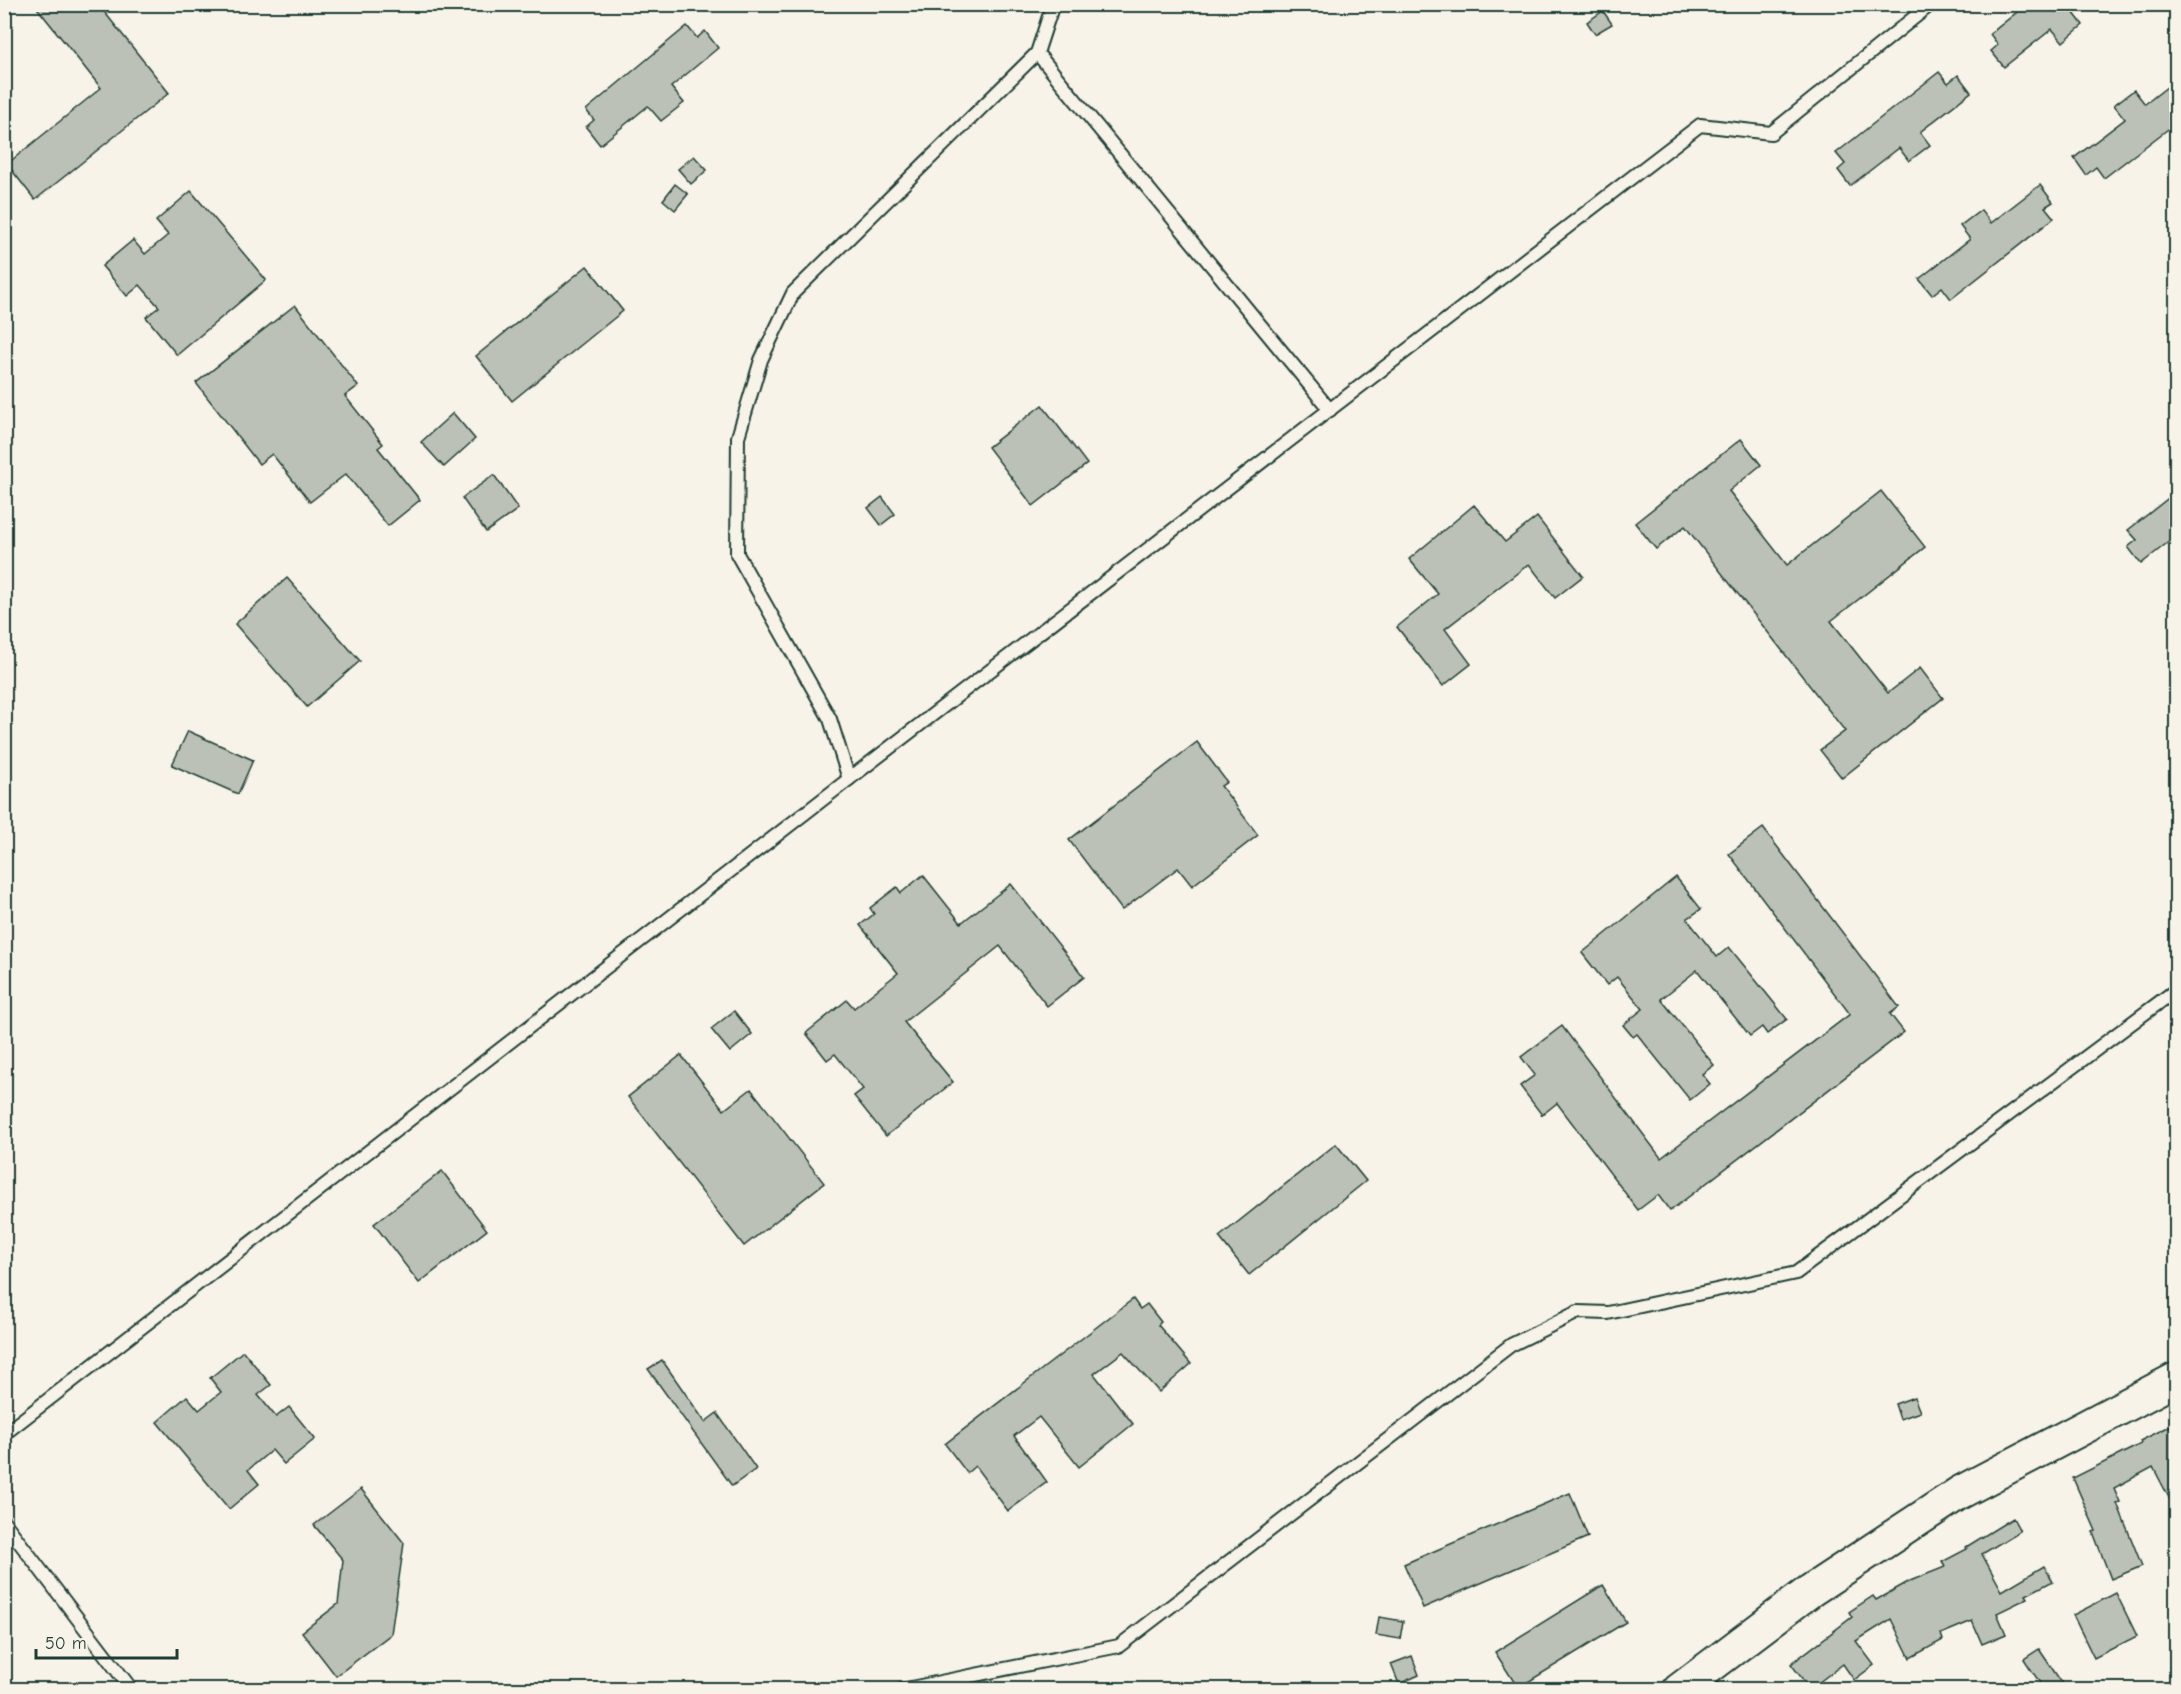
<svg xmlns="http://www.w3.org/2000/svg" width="2181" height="1694" font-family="'Comic Neue',sans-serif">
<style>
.building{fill:#bbc1b6;stroke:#1f3d34;stroke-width:1.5}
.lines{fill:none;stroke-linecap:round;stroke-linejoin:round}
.service-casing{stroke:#1f3d34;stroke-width:16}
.secondary-casing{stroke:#1f3d34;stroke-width:36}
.service{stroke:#f7f3e8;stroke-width:12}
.secondary{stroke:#f7f3e8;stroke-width:32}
</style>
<rect width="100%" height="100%" fill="#f7f3e8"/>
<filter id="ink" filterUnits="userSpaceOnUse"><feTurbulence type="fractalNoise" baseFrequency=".0167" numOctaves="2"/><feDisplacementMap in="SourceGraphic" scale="12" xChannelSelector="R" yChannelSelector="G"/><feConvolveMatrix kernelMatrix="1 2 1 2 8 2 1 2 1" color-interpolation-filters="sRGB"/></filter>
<g filter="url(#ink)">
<g class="building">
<path d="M34,4H98L169,93L35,200L7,164L101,88Z"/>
<path d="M2027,4H2067L2083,25L2063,42L2052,29L2004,67L1991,51L1998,45L1990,34Z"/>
<path d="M1603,11L1612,24L1595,34L1587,22Z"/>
<path d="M687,26L697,38L705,31L718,48L671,87L684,103L661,121L648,106L600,145L586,127L594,120L586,110Z"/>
<path d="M1939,72L1948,83L1958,75L1971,92L1920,132L1930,145L1909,161L1899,148L1850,186L1838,170L1845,164L1836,153Z"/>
<path d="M2176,80V123L2104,178L2096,167L2086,175L2074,158L2125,119L2114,105L2134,90L2145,104Z"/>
<path d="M694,156L707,170L691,184L678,169Z"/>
<path d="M675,184L688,194L675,210L663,200Z"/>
<path d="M2040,185L2053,202L2045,207L2054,218L1951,299L1942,287L1932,295L1919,279L1970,239L1960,226L1981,210L1991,223Z"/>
<path d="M191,191L266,280L177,355L146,317L159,307L140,285L127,296L102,266L133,240L145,254L168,235L156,221Z"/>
<path d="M587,266L623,311L512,401L476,356Z"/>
<path d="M295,305L358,386L345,396L383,444L378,448L420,500L388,526L346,474L310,502L272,454L259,464L196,383Z"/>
<path d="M1042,405L1087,464L1033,506L988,447Z"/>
<path d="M453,413L475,439L444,467L421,442Z"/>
<path d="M1741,439L1761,465L1729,491L1787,565L1881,491L1925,547L1831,621L1888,693L1920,668L1943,698L1842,778L1820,750L1845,731L1685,526L1656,549L1635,523Z"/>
<path d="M494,475L518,509L486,532L462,498Z"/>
<path d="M2176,492V536L2141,564L2128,547L2137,540L2128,530Z"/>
<path d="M882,497L895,514L881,525L868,508Z"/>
<path d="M1474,505L1505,542L1537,517L1583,576L1555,598L1529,564L1445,629L1471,664L1443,686L1397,627L1438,594L1409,559Z"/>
<path d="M287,578L360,661L307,707L235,624Z"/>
<path d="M188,731L253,760L238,794L172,765Z"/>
<path d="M1197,742L1227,782L1221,786L1258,835L1192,886L1178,868L1122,910L1069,840Z"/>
<path d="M1763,828L1899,1007L1890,1014L1904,1032L1670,1211L1658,1195L1638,1210L1557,1103L1542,1115L1520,1086L1535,1075L1521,1057L1562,1026L1661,1158L1850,1014L1729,854Z"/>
<path d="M923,875L961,923L1011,884L1084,977L1047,1006L1000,946L904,1022L953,1082L886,1136L854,1096L863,1089L835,1054L827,1060L806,1033L847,1000L854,1008L898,973L860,925L874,914L870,908L897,887L901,893Z"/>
<path d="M1676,877L1701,909L1687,919L1717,957L1729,947L1787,1019L1767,1034L1762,1027L1750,1036L1697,970L1661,999L1714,1065L1702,1074L1710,1084L1690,1100L1637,1034L1633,1037L1623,1025L1643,1009L1617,977L1607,985L1582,953Z"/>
<path d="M734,1011L752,1034L730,1052L711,1029Z"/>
<path d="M681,1055L724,1110L751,1089L824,1183L744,1246L628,1097Z"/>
<path d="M1336,1144L1366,1181L1249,1275L1219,1237Z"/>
<path d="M442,1171L487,1230L419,1283L374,1224Z"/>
<path d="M1133,1299L1140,1309L1147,1304L1161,1322L1158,1325L1191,1364L1159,1392L1123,1352L1094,1374L1133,1424L1079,1467L1039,1417L1014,1436L1047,1482L1008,1511L975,1466L967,1473L945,1444Z"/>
<path d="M243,1351L271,1385L258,1395L276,1417L289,1407L315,1439L284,1464L272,1450L248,1470L259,1484L229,1509L157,1422L187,1396L199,1410L221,1392L210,1378Z"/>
<path d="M662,1360L705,1422L717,1413L756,1469L732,1486L648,1369Z"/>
<path d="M1914,1397L1920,1412L1900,1419L1895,1404Z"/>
<path d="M2176,1423V1511L2153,1467L2114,1488L2120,1502L2117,1503L2142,1566L2111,1579L2093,1532L2096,1531L2073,1478L2141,1444L2140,1441Z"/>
<path d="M361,1489L404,1543L391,1634L336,1676L302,1632L338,1604L343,1560L314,1525Z"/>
<path d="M1570,1493L1588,1537L1423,1608L1404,1564Z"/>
<path d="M2013,1518L2020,1531L1982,1554L2002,1591L2044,1566L2053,1581L2026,1595L2028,1598L1997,1613L2006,1634L1982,1644L1972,1621L1941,1634L1943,1640L1910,1658L1891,1619L1856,1641L1874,1665L1854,1680L1843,1664L1810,1689L1791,1664L1852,1617L1849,1612L1873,1596L1876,1600L1910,1581L1945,1567L1942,1562L1967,1549L1966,1547Z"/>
<path d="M1603,1585L1626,1622L1518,1688L1495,1652Z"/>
<path d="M2116,1593L2137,1636L2094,1658L2073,1615Z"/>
<path d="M1379,1617L1403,1621L1400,1639L1376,1635Z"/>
<path d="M2039,1649L2066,1689H2044L2024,1659Z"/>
<path d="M1412,1656L1419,1675L1399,1684L1391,1664Z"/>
</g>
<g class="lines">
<g class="service-casing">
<g id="service">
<path d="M1037,53L1330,410"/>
<path d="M849,779L830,719L737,554L738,437L761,360L793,293L1037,53L1053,4"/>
<path d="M4,1434L849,779L1700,125L1771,133L1931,4"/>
<path d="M4,1522L132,1690"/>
<path d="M901,1690L1119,1646L1511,1345L1578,1312L1608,1313L1796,1273L2176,990"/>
</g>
</g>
<g class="secondary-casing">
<path id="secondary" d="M1679,1690L1810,1591L1959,1493L2176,1379"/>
</g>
<use href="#service" class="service"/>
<use href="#secondary" class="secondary"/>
</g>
</g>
<rect width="2181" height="1694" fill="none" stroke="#f7f3e8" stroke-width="24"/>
<rect x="12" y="12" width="2157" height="1670" fill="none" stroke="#1f3d34" stroke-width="2" filter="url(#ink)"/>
<path d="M36 1649v9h141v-9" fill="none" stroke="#1f3d34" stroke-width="3"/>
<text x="45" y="1649" font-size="18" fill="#1f3d34" stroke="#f7f3e8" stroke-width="4.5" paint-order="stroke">50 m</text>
</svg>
